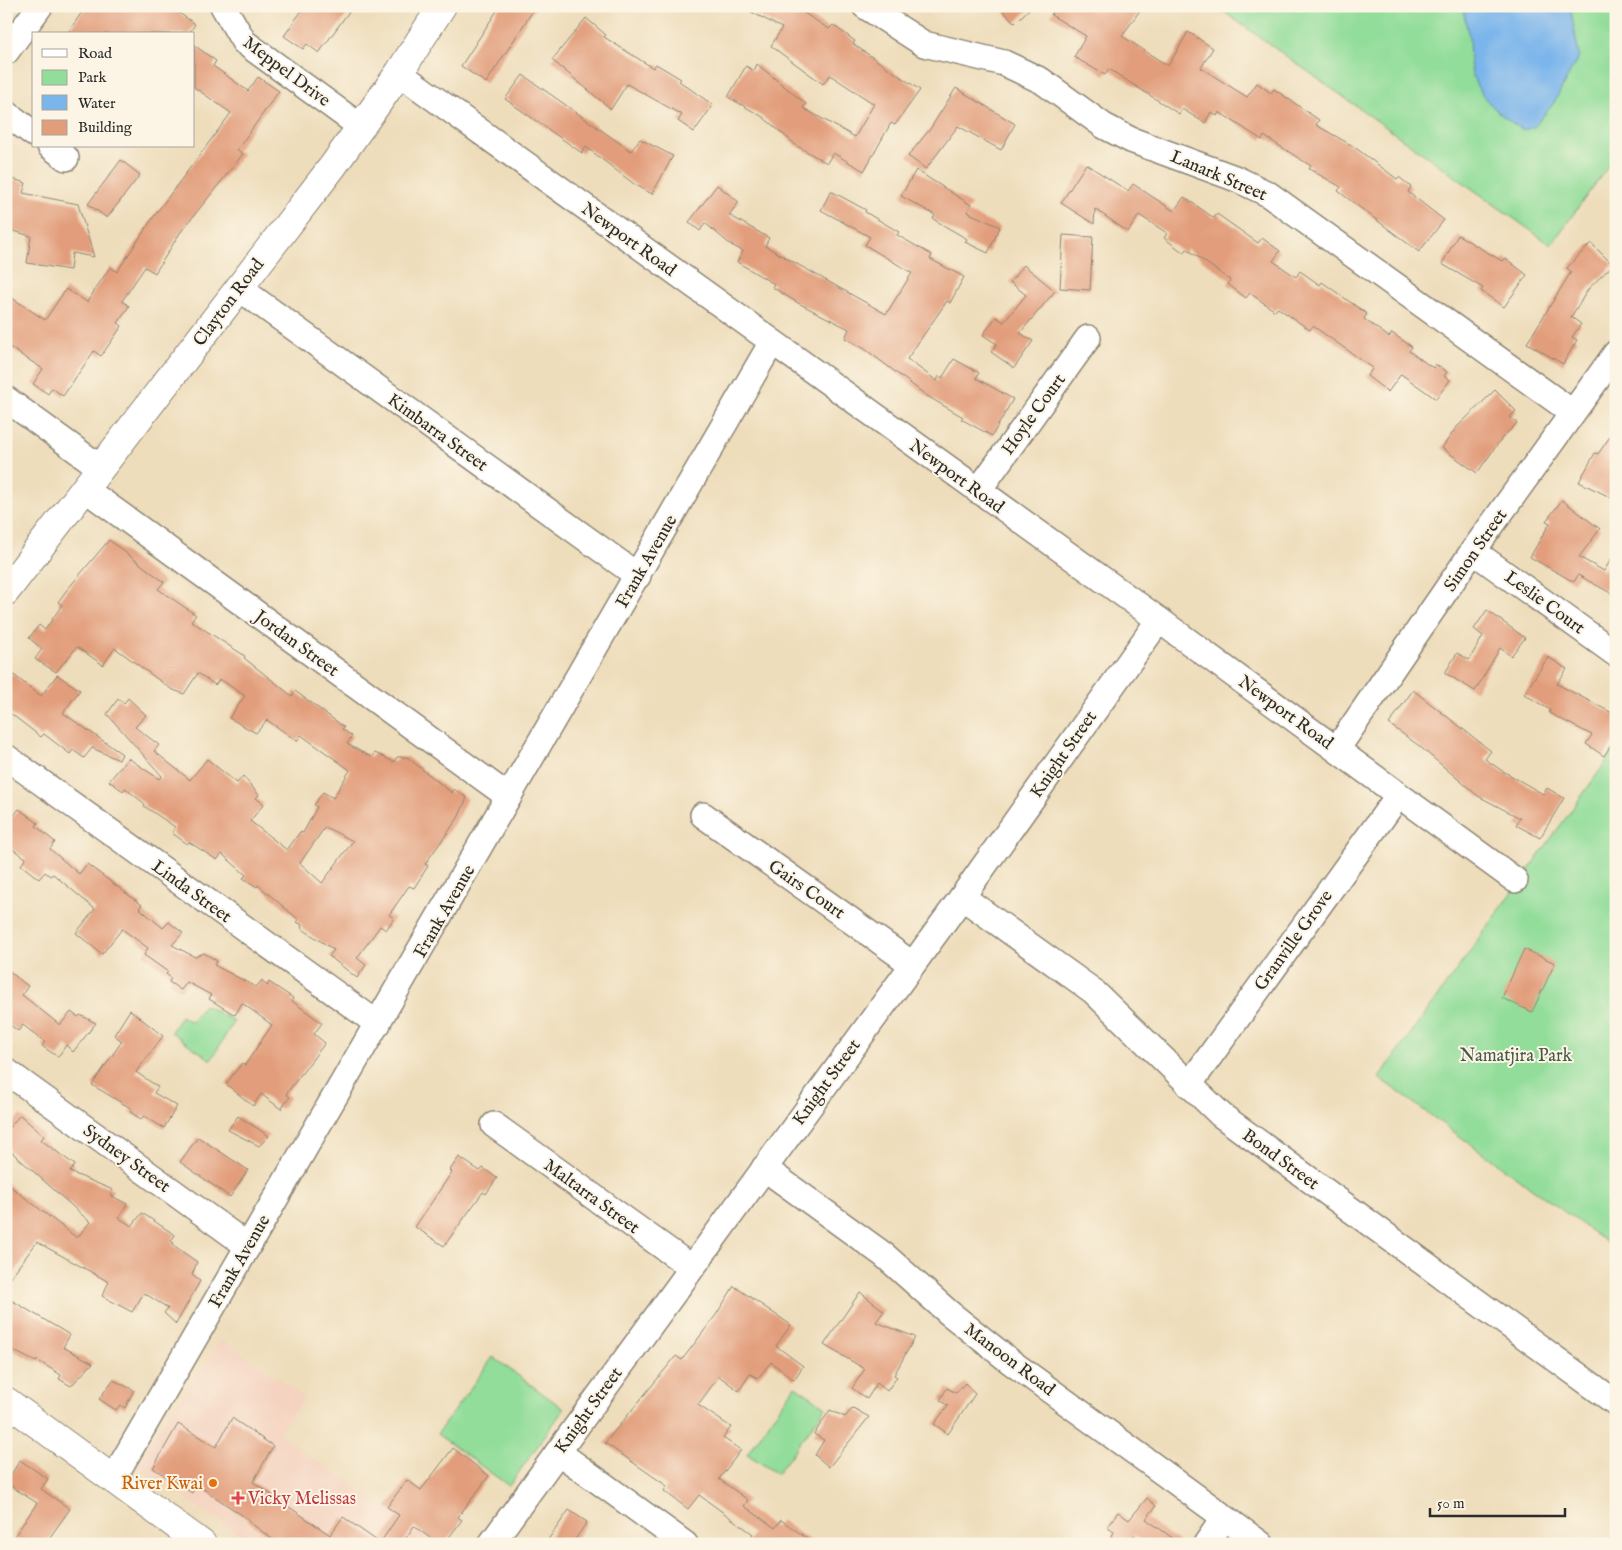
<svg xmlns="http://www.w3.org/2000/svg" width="1622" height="1550" font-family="'IM FELL English',serif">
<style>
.built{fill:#f4d3c0}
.green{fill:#92dd9a;stroke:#5e8462}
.water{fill:#7ab5eb;stroke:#52708b}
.building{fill:#e29e7b;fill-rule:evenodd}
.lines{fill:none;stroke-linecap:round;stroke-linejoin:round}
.minor-casing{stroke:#8c8473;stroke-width:28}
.major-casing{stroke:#8c8473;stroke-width:30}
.minor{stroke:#fff;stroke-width:25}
.major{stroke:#fff;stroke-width:28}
.food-dot{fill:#e8710a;stroke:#fcf5e5;stroke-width:2}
.health-dot{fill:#e0444e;stroke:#fcf5e5;stroke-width:2}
.labels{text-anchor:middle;stroke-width:4;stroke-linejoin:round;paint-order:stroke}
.street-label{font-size:18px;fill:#2b2b2b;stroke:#fcf5e5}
.park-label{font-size:18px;fill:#455847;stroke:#fcf5e5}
.food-label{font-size:18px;fill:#c56008;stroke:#fcf5e5;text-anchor:end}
.health-label{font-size:18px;fill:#be3a42;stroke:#fcf5e5;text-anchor:start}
</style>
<rect width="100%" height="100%" fill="#fcf5e5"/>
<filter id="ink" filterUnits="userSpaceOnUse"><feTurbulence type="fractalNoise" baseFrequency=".02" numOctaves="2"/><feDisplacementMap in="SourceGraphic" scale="10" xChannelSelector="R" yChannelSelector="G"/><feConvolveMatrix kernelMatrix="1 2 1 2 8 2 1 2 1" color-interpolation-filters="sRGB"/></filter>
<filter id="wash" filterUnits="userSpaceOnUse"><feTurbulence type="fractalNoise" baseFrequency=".0096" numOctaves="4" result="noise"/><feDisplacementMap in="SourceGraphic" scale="20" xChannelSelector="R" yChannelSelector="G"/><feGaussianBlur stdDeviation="1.12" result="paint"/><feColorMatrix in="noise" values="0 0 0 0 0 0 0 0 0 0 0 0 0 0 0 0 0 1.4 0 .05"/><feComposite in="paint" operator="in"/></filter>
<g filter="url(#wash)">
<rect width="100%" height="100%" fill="#edb"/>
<path class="built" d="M222,1339L304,1397L279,1434L436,1544H254L134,1464Z"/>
<g class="green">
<path d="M1216,6H1616V169L1609,165L1551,245Z"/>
<path d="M1616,748V1249L1379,1078Z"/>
<path d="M204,1005L234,1021L211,1060L171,1032L181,1016L191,1022Z"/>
<path d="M493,1357L564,1409L509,1486L437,1434Z"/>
<path d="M795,1386L826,1407L777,1474L747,1454Z"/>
</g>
<path class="water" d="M1463,6H1570L1579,56L1553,104L1534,127L1523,130C1501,116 1476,96 1471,69C1469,58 1470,48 1469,37C1467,27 1464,17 1463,6Z"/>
<g id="blocks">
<g class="building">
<path d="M86,6H169L195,24L189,34H67Z"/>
<path d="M305,6H353L319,53L307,44L303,49L284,36Z"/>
<path d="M500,6H536L486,83L461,66Z"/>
<path d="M740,6H793L829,29L833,25L855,41L853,44L920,90L895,125L891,123L864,171L833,153L827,163L797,146L763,117L728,97L746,66L754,71L757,64L806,104L803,108L855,137L874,104L830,75L823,84L771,46L782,28Z"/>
<path d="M998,6H1032L1015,23Z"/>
<path d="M1056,6H1143L1122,36L1168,66L1188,32L1213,48L1201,68L1247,97L1257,83L1271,93L1274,89L1319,120L1316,125L1353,146L1397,179L1399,177L1411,187L1408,192L1444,220L1419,252L1338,191L1341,187L1309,169L1311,166L1264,136L1262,140L1219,112L1217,116L1211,112L1205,123L1182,109L1179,114L1109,69L1105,75L1074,57L1086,36L1051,15Z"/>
<path d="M586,18L606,35L604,37L653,68L656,64L681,79L679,81L713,105L694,132L678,121L682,115L627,84L611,109L552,60Z"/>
<path d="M194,45L216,61L213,66L248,91L258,77L279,91L237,150L243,154L180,233L155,273L145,267L122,301L129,306L118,323L122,326L101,356L94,351L63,396L52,388L48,394L33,384L43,369L6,345V294L45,320L66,289L87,302L110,267L117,272L154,216L231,113L194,87Z"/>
<path d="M523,75L631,151L640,139L673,156L652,194L634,184L586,147L582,153L505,99Z"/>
<path d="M956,88L1015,124L1001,150L958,126L926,169L908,156L930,129Z"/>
<path d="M121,160L140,175L107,218L88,204Z"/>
<path d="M1086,164L1128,191L1133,184L1174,211L1184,197L1214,218L1217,214L1258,243L1262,238L1280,251L1273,261L1296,277L1300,271L1320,285L1322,282L1367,314L1364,319L1389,337L1392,333L1412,347L1409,351L1433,368L1435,364L1447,372L1444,376L1450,380L1436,399L1401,374L1388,392L1367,376L1373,368L1313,326L1310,330L1278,308L1275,311L1250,293L1246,298L1228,284L1230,280L1187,249L1184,253L1164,238L1167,233L1139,215L1128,232L1095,209L1094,224L1061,203Z"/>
<path d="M916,170L971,205L967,212L1000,227L988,253L965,242L967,239L933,219L935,215L901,196Z"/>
<path d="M6,177L26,183L23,193L78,204L94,257L72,253L70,270L27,263L31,236L6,229Z"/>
<path d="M717,185L739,202L729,215L769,238L765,246L886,314L912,273L865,245L870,237L821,210L831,191L866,210L865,212L899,232L897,235L932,255L930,259L964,277L950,303L947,301L907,359L937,381L939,376L942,378L954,359L979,373L976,378L1013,399L992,436L961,419L963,417L927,396L865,349L845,338L849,329L798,303L772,287L774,284L737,262L743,251L731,245L705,223L700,231L689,222Z"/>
<path d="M1063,235L1093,237L1090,290L1060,288Z"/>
<path d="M1458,235L1502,261L1505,258L1527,275L1504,307L1481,291L1483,288L1442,264Z"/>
<path d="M1591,243L1613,265L1589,288L1571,317L1581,324L1572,337L1577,340L1563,364L1527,343L1571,272L1567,268Z"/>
<path d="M1024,265L1055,291L1020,333L1033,341L1014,368L991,352L997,344L983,335L996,317L1004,322L1026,295L1010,282Z"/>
<path d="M1495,390L1516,411L1510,417L1517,423L1502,438L1477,473L1442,448L1456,428Z"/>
<path d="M1616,428V500L1579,482L1595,453L1598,454Z"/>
<path d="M1562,500L1600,529L1579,557L1604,571L1616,551V596L1578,575L1574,582L1530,557L1550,523L1546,521Z"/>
<path d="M109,540L164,582L158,589L196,615L191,621L245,656L244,658L292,696L295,691L344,727L342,729L352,736L347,744L371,757L375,753L394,762L397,757H407L452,793L454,789L467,798L458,818L425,864L428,866L414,888L409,886L389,915L394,918L386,930L380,926L357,958L366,965L357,978L329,956L334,950L301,928L302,925L297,922L299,920L258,885L257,887L243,878L246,875L222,854L217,860L189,842L187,844L172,833L175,827L144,806L145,804L125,788L123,791L109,781L128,758L159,779L162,776L107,714L118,699L124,703L128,698L146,715L135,727L159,745L154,751L190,780L207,759L237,783L243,776L259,795L256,798L264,804L250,821L287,850L300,832L303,833L317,807L314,805L323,792L333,798L350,770L301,735L297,741L267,720L256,733L229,718L245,696L220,679L215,685L198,673L184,694L171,689L115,648L103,665L77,647L56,672L35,659L42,649L29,638L39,625L45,630L62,605L58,602L66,591ZM325,827L353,841L322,883L300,863Z"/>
<path d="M1487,610L1525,638L1511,656L1500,648L1475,691L1445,673L1457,653L1469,660L1483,636L1474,629Z"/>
<path d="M1548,657L1567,669L1557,684L1616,715V738L1604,756L1586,744L1592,735L1549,713L1550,710L1524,694Z"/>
<path d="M6,669L41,696L57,675L80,690L63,713L122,754L119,760L92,748L84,758L73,750L70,754L44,734L41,737L6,710Z"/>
<path d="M1413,690L1491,751L1485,759L1501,770L1543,794L1547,788L1564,798L1540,838L1516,825L1520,818L1478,796L1418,745L1389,724Z"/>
<path d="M19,809L38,823L36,826L55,842L50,849L79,874L87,864L142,905L139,908L163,928L169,922L183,933L172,945L195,957L204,953L217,961L214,965L256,987L262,980L267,986L269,982L293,998L292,1001L322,1023L314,1034L325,1043L286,1094L290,1097L281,1109L261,1094L253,1106L226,1084L242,1063L245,1065L272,1025L242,1003L235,1015L209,999L211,995L187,982L181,990L169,982L171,978L166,974L168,972L144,955L148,948L122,929L102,954L76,933L95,909L53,874L50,876L45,872L39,879L21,865L26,858L6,845V825Z"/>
<path d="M1524,949L1555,963L1532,1012L1502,998Z"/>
<path d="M6,969L28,986L22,995L60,1025L71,1012L78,1017L80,1015L96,1023L73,1052L66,1045L58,1057L42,1046L45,1042L23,1025L18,1031L6,1022Z"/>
<path d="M130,1010L163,1036L136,1072L158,1087L154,1093L177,1106L164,1128L144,1116L141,1119L130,1112L132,1109L92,1085L122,1041L114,1035Z"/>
<path d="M20,1115L44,1136L41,1140L75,1165L70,1172L113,1190L110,1195L127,1204L119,1218L132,1226L142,1213L175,1235L171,1241L174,1243L173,1245L197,1262L192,1275L200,1281L176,1324L164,1313L168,1308L144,1293L132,1312L102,1296L109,1282L37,1242L6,1283V1183L77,1238L90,1222L6,1147V1131Z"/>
<path d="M238,1116L269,1136L259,1146L228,1130Z"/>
<path d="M198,1137L248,1170L230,1197L180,1162Z"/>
<path d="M459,1157L480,1171L483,1168L497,1178L486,1194L483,1192L444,1246L415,1227L452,1172L450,1170Z"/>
<path d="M734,1286L791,1325L776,1346L803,1366L794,1380L771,1362L758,1378L750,1374L739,1391L719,1376L698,1405L731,1427L723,1438L741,1450L719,1479L748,1500L744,1506L775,1528L781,1520L815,1544H746L753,1534L699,1495L688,1509L664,1491L667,1486L605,1443L676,1356L682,1360L716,1315Z"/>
<path d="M860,1292L884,1311L876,1322L915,1337L894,1375L897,1377L887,1391L877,1383L867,1399L852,1388L865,1369L824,1345Z"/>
<path d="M6,1297L70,1335L63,1347L93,1363L71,1386L59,1379L61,1375L37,1360L36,1362L6,1347Z"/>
<path d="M113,1380L134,1390L125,1408L120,1405L116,1410L99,1399Z"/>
<path d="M965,1383L975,1394L948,1434L934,1424L948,1406L940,1400L947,1388L956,1393Z"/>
<path d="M853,1408L869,1417L829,1467L815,1455L824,1440L814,1434L830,1410L845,1417Z"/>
<path d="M232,1418L273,1446L253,1482L330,1535L343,1517L380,1543L399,1515L387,1507L407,1480L421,1490L453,1448L489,1476L458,1517L462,1520L444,1544H438L414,1526L402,1544H279L248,1521L249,1520L196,1484L192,1493L153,1468L178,1424L216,1447Z"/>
<path d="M20,1460L48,1479L41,1489L70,1509L45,1544H23L14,1537L37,1503L6,1483Z"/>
<path d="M1147,1498L1156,1506L1146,1519L1181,1544H1146L1134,1535L1128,1544H1118L1111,1538L1114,1532L1107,1527L1118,1512L1129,1520Z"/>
<path d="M569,1510L587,1522L572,1544H545Z"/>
</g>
</g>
</g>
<g filter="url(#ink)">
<use href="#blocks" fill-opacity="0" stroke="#8c8473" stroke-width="1"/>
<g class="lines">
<g class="minor-casing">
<g id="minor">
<path d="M223,6L244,42L361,127"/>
<path d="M865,6L924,44L1004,63L1042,81L1104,126L1131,140L1237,179L1268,194L1572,412"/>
<path d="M6,52L40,6"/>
<path d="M399,73L1159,620L1515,880"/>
<path d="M6,113L34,134"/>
<path d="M50,146L66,158"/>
<path d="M239,288L638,576"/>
<path d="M6,399L101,468"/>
<path d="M85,489L509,797"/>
<path d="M978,491L1088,338"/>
<path d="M1473,551L1616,654"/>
<path d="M1337,749L1473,551L1616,353"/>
<path d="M6,757L378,1024"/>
<path d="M703,815L912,964"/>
<path d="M962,897L1093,991L1221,1115L1616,1403"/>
<path d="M6,1071L248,1246"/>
<path d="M1189,1085L1398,796"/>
<path d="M494,1125L691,1267"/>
<path d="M764,1168L884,1255L948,1312L1011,1362L1261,1544"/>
<path d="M558,1452L685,1544"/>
<path d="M113,1479L772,342"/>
<path d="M491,1544L962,897L1159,620"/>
<path d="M1206,1544L1224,1518"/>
</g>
</g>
<g class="major-casing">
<g id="major">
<path d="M6,591L333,166L399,73L442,6"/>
<path d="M6,1401L202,1544"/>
</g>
</g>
<use href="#minor" class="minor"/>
<use href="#major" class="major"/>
</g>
</g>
<circle class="food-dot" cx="213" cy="1483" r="5"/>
<path class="health-dot" d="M235.5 1490.5h5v5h5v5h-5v5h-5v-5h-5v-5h5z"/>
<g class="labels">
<g class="street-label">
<text transform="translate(287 71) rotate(37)" y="6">Meppel Drive</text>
<text transform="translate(1219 175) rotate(23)" y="6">Lanark Street</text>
<text transform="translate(629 239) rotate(36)" y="6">Newport Road</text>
<text transform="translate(228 302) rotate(-53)" y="6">Clayton Road</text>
<text transform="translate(1033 414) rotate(-54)" y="6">Hoyle Court</text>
<text transform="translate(438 432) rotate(36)" y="6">Kimbarra Street</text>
<text transform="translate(957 476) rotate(36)" y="6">Newport Road</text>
<text transform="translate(1475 550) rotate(-55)" y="6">Simon Street</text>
<text transform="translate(646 561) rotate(-60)" y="6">Frank Avenue</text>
<text transform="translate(1545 602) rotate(36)" y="6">Leslie Court</text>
<text transform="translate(297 643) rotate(36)" y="6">Jordan Street</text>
<text transform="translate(1286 712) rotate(36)" y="6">Newport Road</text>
<text transform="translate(1063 754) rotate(-55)" y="6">Knight Street</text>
<text transform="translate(807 889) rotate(35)" y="6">Gairs Court</text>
<text transform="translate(192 891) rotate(36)" y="6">Linda Street</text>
<text transform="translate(444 911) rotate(-60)" y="6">Frank Avenue</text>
<text transform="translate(1293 940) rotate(-54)" y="6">Granville Grove</text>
<text transform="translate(826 1082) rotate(-54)" y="6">Knight Street</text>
<text transform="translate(127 1158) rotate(36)" y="6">Sydney Street</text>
<text transform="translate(1281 1159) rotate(36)" y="6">Bond Street</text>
<text transform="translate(592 1196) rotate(36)" y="6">Maltarra Street</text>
<text transform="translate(239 1261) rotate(-60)" y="6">Frank Avenue</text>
<text transform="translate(1010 1359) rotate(37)" y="6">Manoon Road</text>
<text transform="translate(588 1410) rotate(-54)" y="6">Knight Street</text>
</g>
<g class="park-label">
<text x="1516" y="1061">Namatjira Park</text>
</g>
<g class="food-label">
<text x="203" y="1489">River Kwai</text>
</g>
<g class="health-label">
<text x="248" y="1504">Vicky Melissas</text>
</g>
</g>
<rect width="1622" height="1550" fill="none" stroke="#fcf5e5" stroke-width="25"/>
<rect x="32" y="32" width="162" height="115" fill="#fcf5e5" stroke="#a8a49b"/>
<rect x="42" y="49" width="25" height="8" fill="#ffffff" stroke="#a8a49b"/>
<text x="78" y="58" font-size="15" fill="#2b2b2b">Road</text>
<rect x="42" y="70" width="25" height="15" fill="#92dd9a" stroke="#a8a49b"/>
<text x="78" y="82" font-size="15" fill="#2b2b2b">Park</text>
<rect x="42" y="95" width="25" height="15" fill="#7ab5eb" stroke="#a8a49b"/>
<text x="78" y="108" font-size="15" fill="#2b2b2b">Water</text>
<rect x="42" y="120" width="25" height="15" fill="#e29e7b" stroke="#a8a49b"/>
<text x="78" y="132" font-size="15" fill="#2b2b2b">Building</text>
<path d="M1430 1508v8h135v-8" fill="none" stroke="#2b2b2b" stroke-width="2.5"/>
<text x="1437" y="1508" font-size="15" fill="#2b2b2b" stroke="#fcf5e5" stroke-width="4" paint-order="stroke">50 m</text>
</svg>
